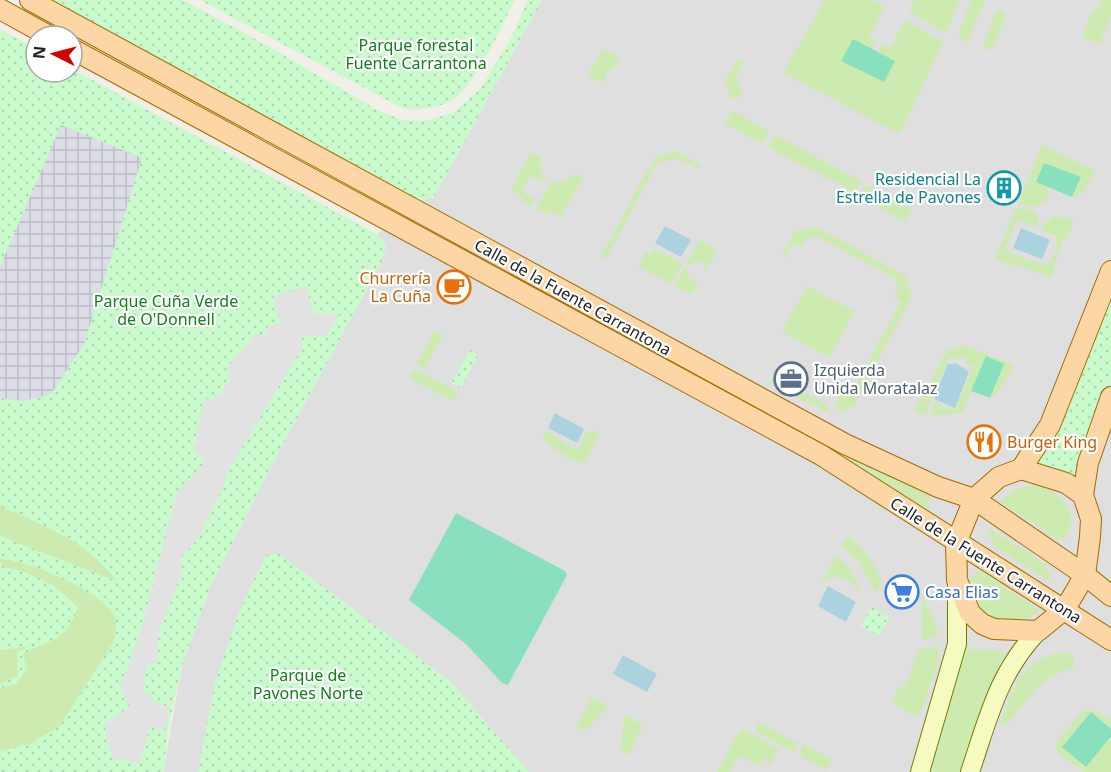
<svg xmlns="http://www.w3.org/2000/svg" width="1111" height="772" font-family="'Noto Sans',sans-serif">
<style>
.residential{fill:#e0dfdf}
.park{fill:url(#park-dots)}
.garden{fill:#cdebb0}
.pitch{fill:#88e0be}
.parking{fill:#e2e2e2}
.plaza{fill:url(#plaza-grid)}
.water{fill:#aad3df}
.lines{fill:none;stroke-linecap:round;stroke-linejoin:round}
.secondary-casing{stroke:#707d05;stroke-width:20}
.primary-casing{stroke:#a06b00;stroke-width:22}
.secondary{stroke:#f7fabf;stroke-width:18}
.primary{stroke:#fcd6a4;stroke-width:20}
.labels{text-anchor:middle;stroke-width:4.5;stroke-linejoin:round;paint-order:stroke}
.park-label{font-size:16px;fill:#0c8416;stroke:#fff}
.culture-label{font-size:16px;fill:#0d838f;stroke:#fff;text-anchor:end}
.food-label{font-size:16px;fill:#c56008;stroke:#fff;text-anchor:end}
.street-label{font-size:16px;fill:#222;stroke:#fff}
.service-label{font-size:16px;fill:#4e5e75;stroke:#fff;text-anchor:start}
.shop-label{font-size:16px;fill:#366cbe;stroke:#fff;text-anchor:start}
</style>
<defs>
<pattern id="park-dots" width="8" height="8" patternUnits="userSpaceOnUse" patternTransform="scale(1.5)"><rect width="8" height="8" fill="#c8facc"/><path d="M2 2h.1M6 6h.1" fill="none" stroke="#acd6af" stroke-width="1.8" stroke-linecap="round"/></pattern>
<pattern id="plaza-grid" width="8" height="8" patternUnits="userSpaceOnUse" patternTransform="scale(1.5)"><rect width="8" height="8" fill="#dddde8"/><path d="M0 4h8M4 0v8" fill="none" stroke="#bdbdc7"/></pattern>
</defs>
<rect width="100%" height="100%" fill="#f2efe9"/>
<path class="residential" d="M542,0H1111V772H163L182,665L212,583L283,444L382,261L386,245L377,234L419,201L434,197Z"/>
<g class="park">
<path d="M50,0H183L268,46L379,111L403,120L423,121L453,113L481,88L512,36L528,0H542L434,197L419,201Z"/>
<path d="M200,0H515C500,28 481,76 457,96C443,108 422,110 404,109Z"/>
<path d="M0,29L36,49V72H72V69L377,234L386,245L382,261L283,444L212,583L182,665L169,725L163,772H0Z"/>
<path d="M1111,291V381L1086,443L1076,481L1059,470L1032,464Z"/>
<path d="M470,350L478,355L461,388L451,383Z"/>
<path d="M278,553L450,681L529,772H198L215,682L239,612L266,555Z"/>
<path d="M872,607L890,618L879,636L861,626Z"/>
</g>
<g class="garden">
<path d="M825,0H872L884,7L869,38L875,41L872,48L853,39L895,61L878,52L882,44L891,47L905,20L943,42L900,134L783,73Z"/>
<path d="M915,0H960L946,33L909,12Z"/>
<path d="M971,0H985L967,42L962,41L958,35Z"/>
<path d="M1102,0H1111V16L1101,39L1111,44L1102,41L1100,44L1082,37L1093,10L1097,11Z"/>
<path d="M997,9L1007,15L992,49L986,50L983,46Z"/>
<path d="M603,49L619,58L614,68L607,72L604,83L587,76Z"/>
<path d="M737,59L744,62L736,77L743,96L730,99L726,80Z"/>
<path d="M733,111L769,132L763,144L724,123Z"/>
<path d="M775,135L861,181L855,193L833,180L821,177L823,173L808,169L768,147Z"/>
<path d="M1042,145L1095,170L1082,194L1078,193L1076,198L1072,197L1081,177L1036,181L1048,187L1047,191L1050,193C1044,207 1032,207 1018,204Z"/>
<path d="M677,151L700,165L699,169L679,159L658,162L606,259L601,256L655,157Z"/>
<path d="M531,152L537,156L541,154L540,170L546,179L544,182L531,176L521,191L535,200L531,206L521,201L523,197L511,190Z"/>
<path d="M576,173L583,177L561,217L549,210L547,215L536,209L551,181L560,183Z"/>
<path d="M866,185L912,209L905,222L860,197Z"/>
<path d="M1016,208L1034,210L1039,221L1035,227L1017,220L1005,250L1045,266L1059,247L1055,245L1058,237L1042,230L1043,223L1048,222L1053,216L1074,220L1067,240L1063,239L1051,278L1013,263L1011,266L995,259Z"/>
<path d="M817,227L906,276L912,296L854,406L839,412L836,402L841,392L850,396L901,301L894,297L898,288L895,278L816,236L807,238L802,247L794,243L785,258L782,256L795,231Z"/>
<path d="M454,240L660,353L658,358L451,246Z"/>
<path d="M700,240L717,250L705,273L703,261L687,265L688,277L697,282L700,280L692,295L675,286Z"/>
<path d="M654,248L683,264L671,284L638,266L646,252L651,255Z"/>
<path d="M807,286L854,311L830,358L782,332Z"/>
<path d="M435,331L443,335L425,368L416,364Z"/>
<path d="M965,345L1014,365L1001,388L990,398L986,356L964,408L965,412L930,416L935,402L941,404L939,409L944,411L946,406L955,410L973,367L965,363L966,358L961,356L958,360L949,357L925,415L913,412L947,351Z"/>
<path d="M668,356L930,496L929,509L665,363Z"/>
<path d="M414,369L458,392L453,401L409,378Z"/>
<path d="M773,377L826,404L831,414L769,384Z"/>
<path d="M544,429L564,442L563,444L578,449L587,431L592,434L594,430L600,434L585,463L571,460L543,440Z"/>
<path d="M1037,485C1059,490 1083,515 1065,538L1058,539L1000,502L1017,488Z"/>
<path d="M0,506C42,526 90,542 116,581L0,536Z"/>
<path d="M987,531H993L1046,564L1051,579H1045L996,547Z"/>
<path d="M850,537L868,555L882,580L875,593L859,562L841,546L844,539Z"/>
<path d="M837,555L850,569L864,596C852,581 837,567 819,587Z"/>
<path d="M0,559C26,560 96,589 112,612C119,621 115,633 113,643L59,727L29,744L0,751V688L16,684L27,670L23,654C53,638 64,643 78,608C59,586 32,571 3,567Z"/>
<path d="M977,571H981L1039,610C1024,626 992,628 978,609C972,601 971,590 970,581Z"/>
<path d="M922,594L935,621L939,635L922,640Z"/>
<path d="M29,646L17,653L18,676L0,684V651Z"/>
<path d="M940,646L938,664L920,714H911L891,703L899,688L906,684L919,649Z"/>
<path d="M965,649L1003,651L1005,653L992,683L963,772H928Z"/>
<path d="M1061,653L1073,654L1075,667C1061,672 1048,677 1037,688C1024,699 1017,721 1000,727C1010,694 1021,658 1061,653Z"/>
<path d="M592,697L609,707L585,731L576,727Z"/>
<path d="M1083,711H1096L1111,721V772H1084L1058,753L1055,748L1059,738Z"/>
<path d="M625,714L643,726L629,755L620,751Z"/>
<path d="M759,723L797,743L796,753L755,731Z"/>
<path d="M741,728L778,749L770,765L765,757L759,766L740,755L730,772H717Z"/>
<path d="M802,744L833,759L827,770L801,757Z"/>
</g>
<g class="pitch">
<path d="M853,39L895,61L884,82L841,61Z"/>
<path d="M1044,163L1081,177L1072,197L1036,182Z"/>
<path d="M986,356L1004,364L990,398L971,391Z"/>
<path d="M456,513L565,571L567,575L508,685L502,683L466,644L409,600Z"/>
<path d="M1091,712L1111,729V736L1086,767L1062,747Z"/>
</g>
<path class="parking" d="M306,286L314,314L340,313L326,336H300L303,346L226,475L225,484L199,537L180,559L182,572L158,636V662L148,664L142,689L157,703L170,707L166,729L149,728L140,763L112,758L104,724L130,707L120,686L139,636L177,492L204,463L194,448L204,398L213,400L215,395L225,392L224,388L231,380L227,375L231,372L226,369L255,333L264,336L268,326L281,324L273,296Z"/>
<path class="plaza" d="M61,125L142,158L84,344L51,394L24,401L0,398V267Z"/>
<g class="water">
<path d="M665,226L691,240L681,257L655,243Z"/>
<path d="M1021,228L1050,240L1042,259L1013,248Z"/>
<path d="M954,362L969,372L955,408L934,399L948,363L953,365Z"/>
<path d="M555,413L584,429L577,443L548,428Z"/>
<path d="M828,586L856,602L846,622L818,606Z"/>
<path d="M623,655L657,674L647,692L613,674Z"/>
</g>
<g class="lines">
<g class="secondary-casing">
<g id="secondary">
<path d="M920,772L957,644V585"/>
<path d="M970,772C988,719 998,673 1038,631"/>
</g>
</g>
<g class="primary-casing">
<g id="primary">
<path d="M30,0L845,444L938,487L974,499L1085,575L1111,596"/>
<path d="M0,9L49,36"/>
<path d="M72,49L821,455L1111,640"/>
<path d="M1111,271L1050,425L1021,469L999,477L974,499L956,543L957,580L970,613L982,624L994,629L1038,631L1065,609L1085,575L1090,537L1091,519L1083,495L1088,463L1111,397"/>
<path d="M1021,469L1066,483L1083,495"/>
</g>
</g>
<use href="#secondary" class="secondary"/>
<use href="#primary" class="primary"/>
</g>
<defs>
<g id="building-ring" transform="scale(1.725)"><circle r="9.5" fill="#fff" stroke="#0f9aa8" stroke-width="1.5"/><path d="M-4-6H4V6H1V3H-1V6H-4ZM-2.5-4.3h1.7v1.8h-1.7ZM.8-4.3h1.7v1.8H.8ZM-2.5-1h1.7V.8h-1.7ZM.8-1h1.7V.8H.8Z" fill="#0f9aa8"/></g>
<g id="cafe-ring" transform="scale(1.725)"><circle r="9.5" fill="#fff" stroke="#e8710a" stroke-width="1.5"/><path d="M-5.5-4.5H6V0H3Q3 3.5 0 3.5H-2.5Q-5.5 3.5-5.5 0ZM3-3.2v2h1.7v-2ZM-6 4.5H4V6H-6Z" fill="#e8710a"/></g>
<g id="office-ring" transform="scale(1.725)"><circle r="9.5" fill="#fff" stroke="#5c6f8a" stroke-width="1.5"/><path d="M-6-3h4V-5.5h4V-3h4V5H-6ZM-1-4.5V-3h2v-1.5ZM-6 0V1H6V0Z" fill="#5c6f8a"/></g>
<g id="restaurant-ring" transform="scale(1.725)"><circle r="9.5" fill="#fff" stroke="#e8710a" stroke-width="1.5"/><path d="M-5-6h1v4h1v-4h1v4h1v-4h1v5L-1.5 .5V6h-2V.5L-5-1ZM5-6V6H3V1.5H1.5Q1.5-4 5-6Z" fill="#e8710a"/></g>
<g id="supermarket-ring" transform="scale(1.725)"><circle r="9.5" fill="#fff" stroke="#3f7fe0" stroke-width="1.5"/><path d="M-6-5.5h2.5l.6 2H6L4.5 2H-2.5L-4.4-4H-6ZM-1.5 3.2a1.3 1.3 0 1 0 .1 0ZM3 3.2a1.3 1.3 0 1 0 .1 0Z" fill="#3f7fe0"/></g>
</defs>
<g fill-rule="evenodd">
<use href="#building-ring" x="1004" y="188"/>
<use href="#cafe-ring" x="454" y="287"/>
<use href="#office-ring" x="791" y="379"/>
<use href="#restaurant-ring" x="984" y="442"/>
<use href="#supermarket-ring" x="902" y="592"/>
</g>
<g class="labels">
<g class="park-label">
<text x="416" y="51">Parque forestal<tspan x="416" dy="18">Fuente Carrantona</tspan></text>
<text x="166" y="307">Parque Cuña Verde<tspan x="166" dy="18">de O'Donnell</tspan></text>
<text x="308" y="681">Parque de<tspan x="308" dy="18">Pavones Norte</tspan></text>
</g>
<g class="culture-label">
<text x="981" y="185">Residencial La<tspan x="981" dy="18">Estrella de Pavones</tspan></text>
</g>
<g class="food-label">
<text x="431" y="284">Churrería<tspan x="431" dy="18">La Cuña</tspan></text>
<text x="1007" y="448" text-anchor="start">Burger King</text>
</g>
<g class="street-label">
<text transform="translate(573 297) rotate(29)" y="6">Calle de la Fuente Carrantona</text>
<text transform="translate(986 560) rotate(32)" y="6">Calle de la Fuente Carrantona</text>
</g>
<g class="service-label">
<text x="814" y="376">Izquierda<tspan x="814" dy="18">Unida Moratalaz</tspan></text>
</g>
<g class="shop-label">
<text x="925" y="598">Casa Elias</text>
</g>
</g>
<g transform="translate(54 54) rotate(276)"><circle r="28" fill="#ffffff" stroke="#a7a7a7" stroke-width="1.5"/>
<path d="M0-4.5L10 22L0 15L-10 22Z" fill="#d40000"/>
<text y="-9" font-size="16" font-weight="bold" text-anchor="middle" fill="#222222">N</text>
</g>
</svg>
